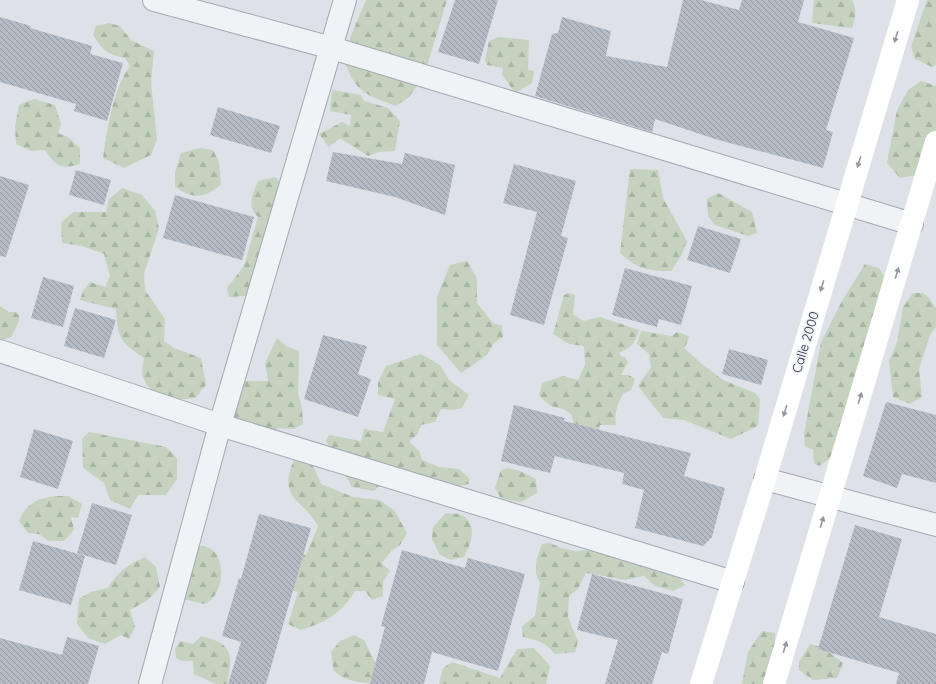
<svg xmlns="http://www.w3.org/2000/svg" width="936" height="684" font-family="Quicksand,sans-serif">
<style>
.forest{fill:url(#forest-firs)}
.building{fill:url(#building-back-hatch)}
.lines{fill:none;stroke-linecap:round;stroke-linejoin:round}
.street-casing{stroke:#a3a9b2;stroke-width:24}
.street{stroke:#f0f3f6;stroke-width:22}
.secondary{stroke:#fff;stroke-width:22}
.oneway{fill:#93989f}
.labels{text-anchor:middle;stroke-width:3;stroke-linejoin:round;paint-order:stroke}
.street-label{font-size:13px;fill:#27303f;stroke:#edf1f5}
</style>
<defs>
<pattern id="forest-firs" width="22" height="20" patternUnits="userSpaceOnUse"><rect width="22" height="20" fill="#c4d2bf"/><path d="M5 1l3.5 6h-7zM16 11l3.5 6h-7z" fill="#a8b5a5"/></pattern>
<pattern id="building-back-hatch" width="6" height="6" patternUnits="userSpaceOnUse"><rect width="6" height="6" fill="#b5bbc5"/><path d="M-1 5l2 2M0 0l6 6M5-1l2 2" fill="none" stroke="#9398a1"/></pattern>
</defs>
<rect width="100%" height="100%" fill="#dee2e8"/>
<g class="forest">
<path d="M366,0H447L424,76L409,97L396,106C359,92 358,93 342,57Z"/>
<path d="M814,0H852C857,9 856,18 852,28L812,23Z"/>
<path d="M927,0H936V65L932,67L915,59L911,46Z"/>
<path d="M109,23L120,26L131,40L154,51L151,83L157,139L151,155L124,168L103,158C108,127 112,91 130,66L125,58C107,54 103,51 93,35L96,26Z"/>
<path d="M498,37L529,40L528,70L534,71L532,83L515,93L502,74L503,68L487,65L485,60L489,41Z"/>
<path d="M921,81L936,86V132L917,175L900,178L887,163L897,110L908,90Z"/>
<path d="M332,90L361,95L364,101L388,108L400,121L395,151L378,152L368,156L340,138L329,147L319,134L342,122L350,126L351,115L330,111Z"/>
<path d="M34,99L55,105L61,124L58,133L68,137L80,148V164C60,170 56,166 45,150L31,151L16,144L15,127L19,105Z"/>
<path d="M200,148L213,150L219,162L221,185C203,198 194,200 175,187V172L181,153Z"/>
<path d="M630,169L658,170L663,198L687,241L681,256L671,271C648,271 638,269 620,253Z"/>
<path d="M276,177L282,186L260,295L229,297L227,288L244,266L258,217C246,206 253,194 258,181Z"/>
<path d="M122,188L142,195L155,211L159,228L144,274L145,290L165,319L164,341L174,348L201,358L206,385L195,398C174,401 152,400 143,377C141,372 143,363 144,358C119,341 118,338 116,309L80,300L83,291L90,282L105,287L110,276L104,254L82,246L62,243L61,223L73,212H106L109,199Z"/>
<path d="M718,193L752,212L757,233L748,236L715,225L708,216L707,199Z"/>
<path d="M467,261L477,279V303L493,323L502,326L503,337L494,343L487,355L461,373L437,345V297L450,265Z"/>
<path d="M865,264L879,268L883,274L885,296L837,453L819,466L814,463L813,450L805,446L804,434L821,342L842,301Z"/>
<path d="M569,293L575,295L573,314L583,321L600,317L639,330C635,344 632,347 619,353L621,356L625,357L628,362L621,375H629L635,379L631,390L623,394C617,405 614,413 616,425H600L596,442L574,424L571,414L563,409L551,406L539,396L542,383L563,376L578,380L585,365L584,346L569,344L553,334L564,295Z"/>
<path d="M913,293H923L929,298L936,308V327L930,335L919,369L922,397L910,404L893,397L889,361L897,343L903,307Z"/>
<path d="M0,306L9,312H15L19,315V321L11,337L0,341Z"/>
<path d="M641,331L672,336L677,332L689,336L687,343L684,348L702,364L723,380L755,393L760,399L758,426L731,439L684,420L663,418L638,386L651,367L649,354L637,344Z"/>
<path d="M277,338L286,346L299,351L298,394L302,408L303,424L294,429L277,428L274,436L235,428L232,411L241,381H268L265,363Z"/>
<path d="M421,354L440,365L449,380L469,395L462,408L454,410L441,409L435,422L421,425L417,435L409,441L420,452L422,460L439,467L459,469L469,478V484L451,488L389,477L374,491L352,487L326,441L329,435L361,441L364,429L383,432L395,399L378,395V382L386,366Z"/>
<path d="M89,432L166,447L177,458V479L166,495H138L130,509L110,500L104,483L83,468L82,439Z"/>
<path d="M295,457L313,465L321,484L353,497L379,500L394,510L407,533L400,545L390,552L382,563L390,571L383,582V596L372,600L365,591H355C341,614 326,622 301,630L288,624L298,592L281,588L267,544L306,555L318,526C300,495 277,501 295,457Z"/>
<path d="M508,468L520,471L536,479L537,493L521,502L501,499L495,488L501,470Z"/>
<path d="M55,496H68L82,504L78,518L71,517L74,530L64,541H49L39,534L28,533L19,521C27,503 36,499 55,496Z"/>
<path d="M446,513C450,514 458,513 461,515C479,523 471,545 464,557L451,560L440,555L432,539L433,527Z"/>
<path d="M550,543L561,548L575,551L601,549L672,567L685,585L673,591L655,586L644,576L625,580L586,573L578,589L569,596L568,617L578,641L575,652L555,654C545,642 537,640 523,637L522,626L535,616L540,583C532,570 537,557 542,544Z"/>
<path d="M194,547C197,547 203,546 207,547C226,554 224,587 212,599C210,601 206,603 204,604L183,599Z"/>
<path d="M145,557L156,567L160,587L148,600L130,610L135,627L129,639L121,635L105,644L88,638L77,624L79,599L90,592L108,588C117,572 129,564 145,557Z"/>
<path d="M762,631L775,633L774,653L767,684H742L748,652Z"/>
<path d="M354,635L364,640L376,664L392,684C374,684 344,684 334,670C332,665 332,657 331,652L340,641Z"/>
<path d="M201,636C234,643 233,656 227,684H216L194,674L193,661H182L176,658L175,649L181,641L193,644Z"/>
<path d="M810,644L824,648L843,663L837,678L813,680L799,670V662Z"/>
<path d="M534,648L550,666L546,684H439L443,668L452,662L500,678L517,649Z"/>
</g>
<g class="building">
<path d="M455,0H498L479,64L438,52Z"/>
<path d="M683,0H701L739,10L742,0H804L798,22L854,38L826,130L833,132L823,168L715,139L655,119L652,132L535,96L552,34L558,33L562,17L611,31L606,56L667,67Z"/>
<path d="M0,17L31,26L30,28L92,46L90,54L123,63L107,121L74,111L76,104L0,82Z"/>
<path d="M218,107L280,126L271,153L210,135Z"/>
<path d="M333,152L402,164L405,153L455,165L445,215L395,197L326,181Z"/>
<path d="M514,164L576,181L561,236L568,238L544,325L510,315L537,212L503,203Z"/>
<path d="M76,170L111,180L104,205L69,195Z"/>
<path d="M0,176L29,185L6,257L0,256Z"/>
<path d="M175,195L254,217L242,260L163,238Z"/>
<path d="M698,226L741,239L730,273L687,260Z"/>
<path d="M625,268L692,286L681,325L659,319L657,327L612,315Z"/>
<path d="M43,277L74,286L63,327L31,318Z"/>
<path d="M75,308L116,320L104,358L64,346Z"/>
<path d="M323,335L367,346L358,374L371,379L358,417L304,399Z"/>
<path d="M729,349L768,360L761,385L722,374Z"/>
<path d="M886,402L936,415V483L902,474L897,488L863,476Z"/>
<path d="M514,405L565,418L564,421L691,453L684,476L725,488L712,537L703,546L635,528L644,490L622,484L624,473L555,456L550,473L501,461Z"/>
<path d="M34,429L73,441L58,489L20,477Z"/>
<path d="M92,503L132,515L116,565L77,553Z"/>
<path d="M259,514L311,528L266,684H228L241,642L222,636L239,578L241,579Z"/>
<path d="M855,525L902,539L879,617L936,634V684H896L899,673L818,649Z"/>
<path d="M33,541L85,556L71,605L19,590Z"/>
<path d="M402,550L465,568L468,558L525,574L498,671L432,652L424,684H370L385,627L381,626Z"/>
<path d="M592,574L683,599L668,654L662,652L652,684H605L618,640L577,630Z"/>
<path d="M67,637L99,646L88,684H0V638L62,655Z"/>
</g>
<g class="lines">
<g class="street-casing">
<g id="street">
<path d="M154,0L332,48L912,224"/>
<path d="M0,351L220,425L733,582"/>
<path d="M765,479L936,525"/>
<path d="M150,684L220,425L345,0"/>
</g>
</g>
<use href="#street" class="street"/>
<g class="secondary">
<path d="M701,684L765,479L908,0"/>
<path d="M774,684L936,142"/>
</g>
</g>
<defs><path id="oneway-solid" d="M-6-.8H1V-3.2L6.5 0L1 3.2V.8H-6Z"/></defs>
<g class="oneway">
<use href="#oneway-solid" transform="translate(896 37) rotate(107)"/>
<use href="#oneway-solid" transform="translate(859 162) rotate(107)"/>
<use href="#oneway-solid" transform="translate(897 273) rotate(-73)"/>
<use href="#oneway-solid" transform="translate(822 286) rotate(107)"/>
<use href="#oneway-solid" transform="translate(860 398) rotate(-73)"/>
<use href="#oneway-solid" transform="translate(785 411) rotate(107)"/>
<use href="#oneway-solid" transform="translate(822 522) rotate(-73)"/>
<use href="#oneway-solid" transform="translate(785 647) rotate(-73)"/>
</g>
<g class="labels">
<g class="street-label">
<text transform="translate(805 342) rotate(-73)" y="5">Calle 2000</text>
</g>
</g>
</svg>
